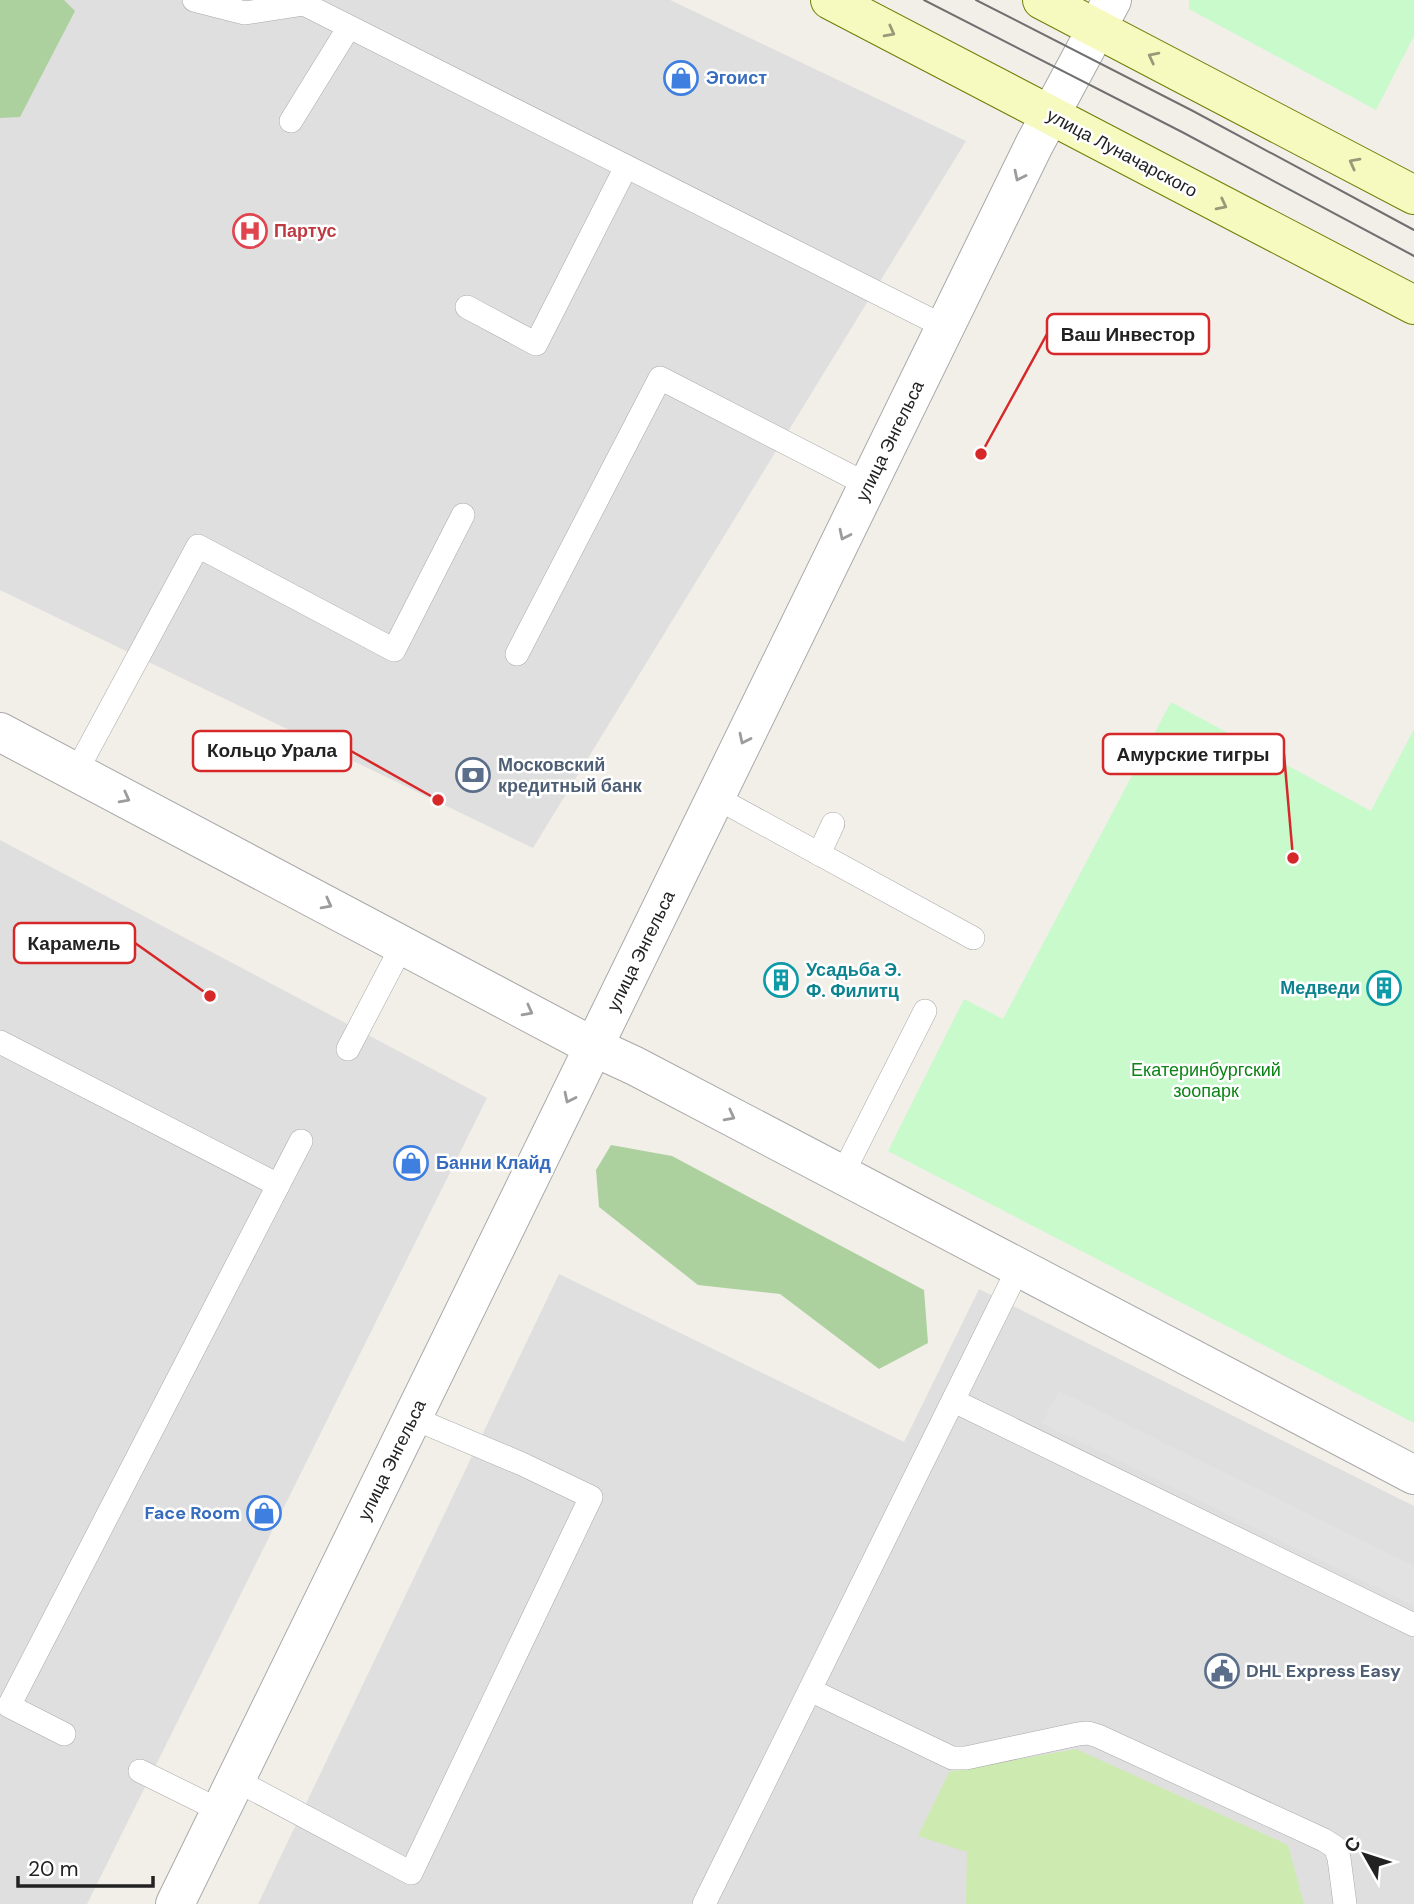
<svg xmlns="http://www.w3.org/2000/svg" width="1414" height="1904" font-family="'DM Sans',sans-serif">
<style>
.residential{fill:#e0dfdf}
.grass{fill:#cdebb0}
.forest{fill:#add19e}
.park{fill:#c8facc}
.parking{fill:#e2e2e2}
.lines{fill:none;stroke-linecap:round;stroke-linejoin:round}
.service-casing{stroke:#a9a9a9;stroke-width:24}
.minor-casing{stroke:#a9a9a9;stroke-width:40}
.secondary-casing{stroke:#707d05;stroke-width:40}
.service{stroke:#fff;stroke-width:23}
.minor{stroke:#fff;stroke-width:38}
.secondary{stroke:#f7fabf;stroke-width:38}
.tram{stroke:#707070;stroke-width:2}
.oneway{stroke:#979978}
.oneway2{stroke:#9c9c9c}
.labels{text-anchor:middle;stroke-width:5;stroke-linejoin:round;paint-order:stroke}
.shop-label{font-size:18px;font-weight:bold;fill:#366cbe;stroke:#fff;text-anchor:start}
.street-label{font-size:18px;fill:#222;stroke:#fff}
.health-label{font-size:18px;font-weight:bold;fill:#be3a42;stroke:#fff;text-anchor:start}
.service-label{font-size:18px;font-weight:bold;fill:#4e5e75;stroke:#fff;text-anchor:start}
.culture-label{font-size:18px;font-weight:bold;fill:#0d838f;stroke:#fff;text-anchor:start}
.park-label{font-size:18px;fill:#0c8416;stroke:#fff}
.leader{fill:none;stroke:#d62828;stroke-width:2.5}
.callout-dot{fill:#d62828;stroke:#fff;stroke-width:2.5}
.callout{fill:#fff;stroke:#d62828;stroke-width:2.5}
.callout-label{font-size:19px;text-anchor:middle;font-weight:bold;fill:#222}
</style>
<rect width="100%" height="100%" fill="#f2efe9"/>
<g class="residential">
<path d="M0,0H670L966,141L533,848L0,590Z"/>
<path d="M0,840L487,1098L87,1904H0Z"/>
<path d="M559,1274L904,1442L979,1289L1414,1506V1904H258Z"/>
</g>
<path class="grass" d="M1076,1749L1288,1845L1304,1904H966L967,1852L918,1836L949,1772Z"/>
<g class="forest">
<path d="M0,0H64L75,11L20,117L0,118Z"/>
<path d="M611,1145L672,1156L924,1290L928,1343L879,1369L780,1294L698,1285L599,1207L596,1170Z"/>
</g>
<g class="park">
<path d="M1189,0H1414V36L1376,110L1189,9Z"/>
<path d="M1171,702L1371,811L1414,729V1423L888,1151L964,999L1003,1019Z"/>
</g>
<path class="parking" d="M1059,1391L1414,1566V1606L1042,1423Z"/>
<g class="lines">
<g class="service-casing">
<g id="service">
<path d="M194,0L245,13L304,4L945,327"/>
<path d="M291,121L349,27"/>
<path d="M467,307L536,344L626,167"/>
<path d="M517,654L660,378L868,485"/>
<path d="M76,772L198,546L394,650L463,515"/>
<path d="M715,797L973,938"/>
<path d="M819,854L833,824"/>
<path d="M0,1042L278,1185"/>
<path d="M348,1049L403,944"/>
<path d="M842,1175L925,1011"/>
<path d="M954,1401L1414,1625"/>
<path d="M810,1690L952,1758H966L1078,1734L1088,1733L1098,1736L1324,1840L1335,1847L1339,1858L1345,1904"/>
<path d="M64,1734L9,1706L301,1141"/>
<path d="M140,1771L221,1811"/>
<path d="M236,1780L411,1873L591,1497L522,1464L413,1418"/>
<path d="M704,1904L1019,1267"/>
</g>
</g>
<g class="minor-casing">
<g id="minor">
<path d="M0,732L594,1047L635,1066L1414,1475"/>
<path d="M175,1904L1034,145L1112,0"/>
</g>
</g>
<g class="secondary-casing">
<g id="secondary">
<path d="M830,0L1414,305"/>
<path d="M1042,0L1414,195"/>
</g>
</g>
<use href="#service" class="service"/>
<use href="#minor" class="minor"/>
<use href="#secondary" class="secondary"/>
<g class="tram">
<path d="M924,0L1182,132L1414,256"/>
<path d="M976,0L1193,111L1414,230"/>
</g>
</g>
<defs><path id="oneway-chevron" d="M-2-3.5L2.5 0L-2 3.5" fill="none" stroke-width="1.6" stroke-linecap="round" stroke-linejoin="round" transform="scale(1.75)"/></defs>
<g class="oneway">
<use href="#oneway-chevron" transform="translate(890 32) rotate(28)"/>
<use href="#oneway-chevron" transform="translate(1153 57) rotate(-153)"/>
<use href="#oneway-chevron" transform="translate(1354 163) rotate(-152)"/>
<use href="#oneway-chevron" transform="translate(1222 205) rotate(27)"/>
</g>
<g class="oneway2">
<use href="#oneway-chevron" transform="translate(1019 176) rotate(116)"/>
<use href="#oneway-chevron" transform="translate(844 535) rotate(116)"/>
<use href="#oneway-chevron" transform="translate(744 739) rotate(116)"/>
<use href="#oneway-chevron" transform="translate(125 798) rotate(28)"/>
<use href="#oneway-chevron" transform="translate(327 904) rotate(28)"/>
<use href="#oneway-chevron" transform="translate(528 1011) rotate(28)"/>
<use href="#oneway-chevron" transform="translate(569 1098) rotate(116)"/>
<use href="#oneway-chevron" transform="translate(730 1116) rotate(28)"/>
</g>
<defs>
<g id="shop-ring" transform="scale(1.75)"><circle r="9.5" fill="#fff" stroke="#3f7fe0" stroke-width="1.5"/><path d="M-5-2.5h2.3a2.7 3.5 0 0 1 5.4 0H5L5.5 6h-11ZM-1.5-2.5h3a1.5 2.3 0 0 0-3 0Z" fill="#3f7fe0"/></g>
<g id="hospital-ring" transform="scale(1.75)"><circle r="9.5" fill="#fff" stroke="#e0444e" stroke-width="1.5"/><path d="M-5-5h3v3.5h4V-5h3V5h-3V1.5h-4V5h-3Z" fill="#e0444e"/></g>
<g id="bank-ring" transform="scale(1.75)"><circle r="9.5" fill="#fff" stroke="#5c6f8a" stroke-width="1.5"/><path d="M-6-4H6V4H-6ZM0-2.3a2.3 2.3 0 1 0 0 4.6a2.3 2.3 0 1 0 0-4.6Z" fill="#5c6f8a"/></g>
<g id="building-ring" transform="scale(1.75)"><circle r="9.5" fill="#fff" stroke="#0f9aa8" stroke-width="1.5"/><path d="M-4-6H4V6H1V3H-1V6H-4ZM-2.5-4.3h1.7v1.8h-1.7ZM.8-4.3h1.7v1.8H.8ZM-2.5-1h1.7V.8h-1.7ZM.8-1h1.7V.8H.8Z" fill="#0f9aa8"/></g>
<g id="civic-ring" transform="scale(1.75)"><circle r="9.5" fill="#fff" stroke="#5c6f8a" stroke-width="1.5"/><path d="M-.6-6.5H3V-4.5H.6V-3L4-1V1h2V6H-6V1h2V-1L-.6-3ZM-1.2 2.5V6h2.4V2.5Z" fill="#5c6f8a"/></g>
</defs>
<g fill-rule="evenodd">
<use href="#shop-ring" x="681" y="78"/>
<use href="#hospital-ring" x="250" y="231"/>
<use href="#bank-ring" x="473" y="775"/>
<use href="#building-ring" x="781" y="980"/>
<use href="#building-ring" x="1384" y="988"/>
<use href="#shop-ring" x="411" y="1163"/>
<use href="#shop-ring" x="264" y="1513"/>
<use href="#civic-ring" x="1222" y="1671"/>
</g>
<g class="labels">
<g class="shop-label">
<text x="706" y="84">Эгоист</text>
<text x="436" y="1169">Банни Клайд</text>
<text x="240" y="1519" text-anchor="end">Face Room</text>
</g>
<g class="street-label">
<text transform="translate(1122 153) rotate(28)" y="6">улица Луначарского</text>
<text transform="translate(890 441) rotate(-64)" y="6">улица Энгельса</text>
<text transform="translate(641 951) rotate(-64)" y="6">улица Энгельса</text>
<text transform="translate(392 1460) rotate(-64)" y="6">улица Энгельса</text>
</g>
<g class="health-label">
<text x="274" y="237">Партус</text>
</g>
<g class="service-label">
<text x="498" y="771">Московский<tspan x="498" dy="21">кредитный банк</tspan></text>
<text x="1246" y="1677">DHL Express Easy</text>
</g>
<g class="culture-label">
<text x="806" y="976">Усадьба Э.<tspan x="806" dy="21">Ф. Филитц</tspan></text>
<text x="1360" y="994" text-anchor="end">Медведи</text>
</g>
<g class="park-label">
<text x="1206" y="1076">Екатеринбургский<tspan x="1206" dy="21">зоопарк</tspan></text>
</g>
</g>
<path class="leader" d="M981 454L1047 334M438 800L351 751M1293 858L1284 754M210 996L135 943"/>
<g class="callout-dot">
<circle cx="981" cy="454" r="7"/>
<circle cx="438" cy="800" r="7"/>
<circle cx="1293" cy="858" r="7"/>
<circle cx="210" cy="996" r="7"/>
</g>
<g class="callout">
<rect x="1047" y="314" width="162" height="40" rx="7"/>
<rect x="193" y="731" width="158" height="40" rx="7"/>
<rect x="1103" y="734" width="181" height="40" rx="7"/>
<rect x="14" y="923" width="121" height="40" rx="7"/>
</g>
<g class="callout-label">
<text x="1128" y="341">Ваш Инвестор</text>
<text x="272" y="757">Кольцо Урала</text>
<text x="1193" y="761">Амурские тигры</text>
<text x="74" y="950">Карамель</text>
</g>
<g transform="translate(1365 1855) rotate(309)" stroke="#ffffff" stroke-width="5" paint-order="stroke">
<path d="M0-5L12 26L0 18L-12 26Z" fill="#222222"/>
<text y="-10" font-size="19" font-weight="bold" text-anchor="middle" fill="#222222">С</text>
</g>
<path d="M18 1876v10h135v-10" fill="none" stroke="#222222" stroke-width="3.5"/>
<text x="28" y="1876" font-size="21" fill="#222222" stroke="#ffffff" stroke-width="5" paint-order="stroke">20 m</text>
</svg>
